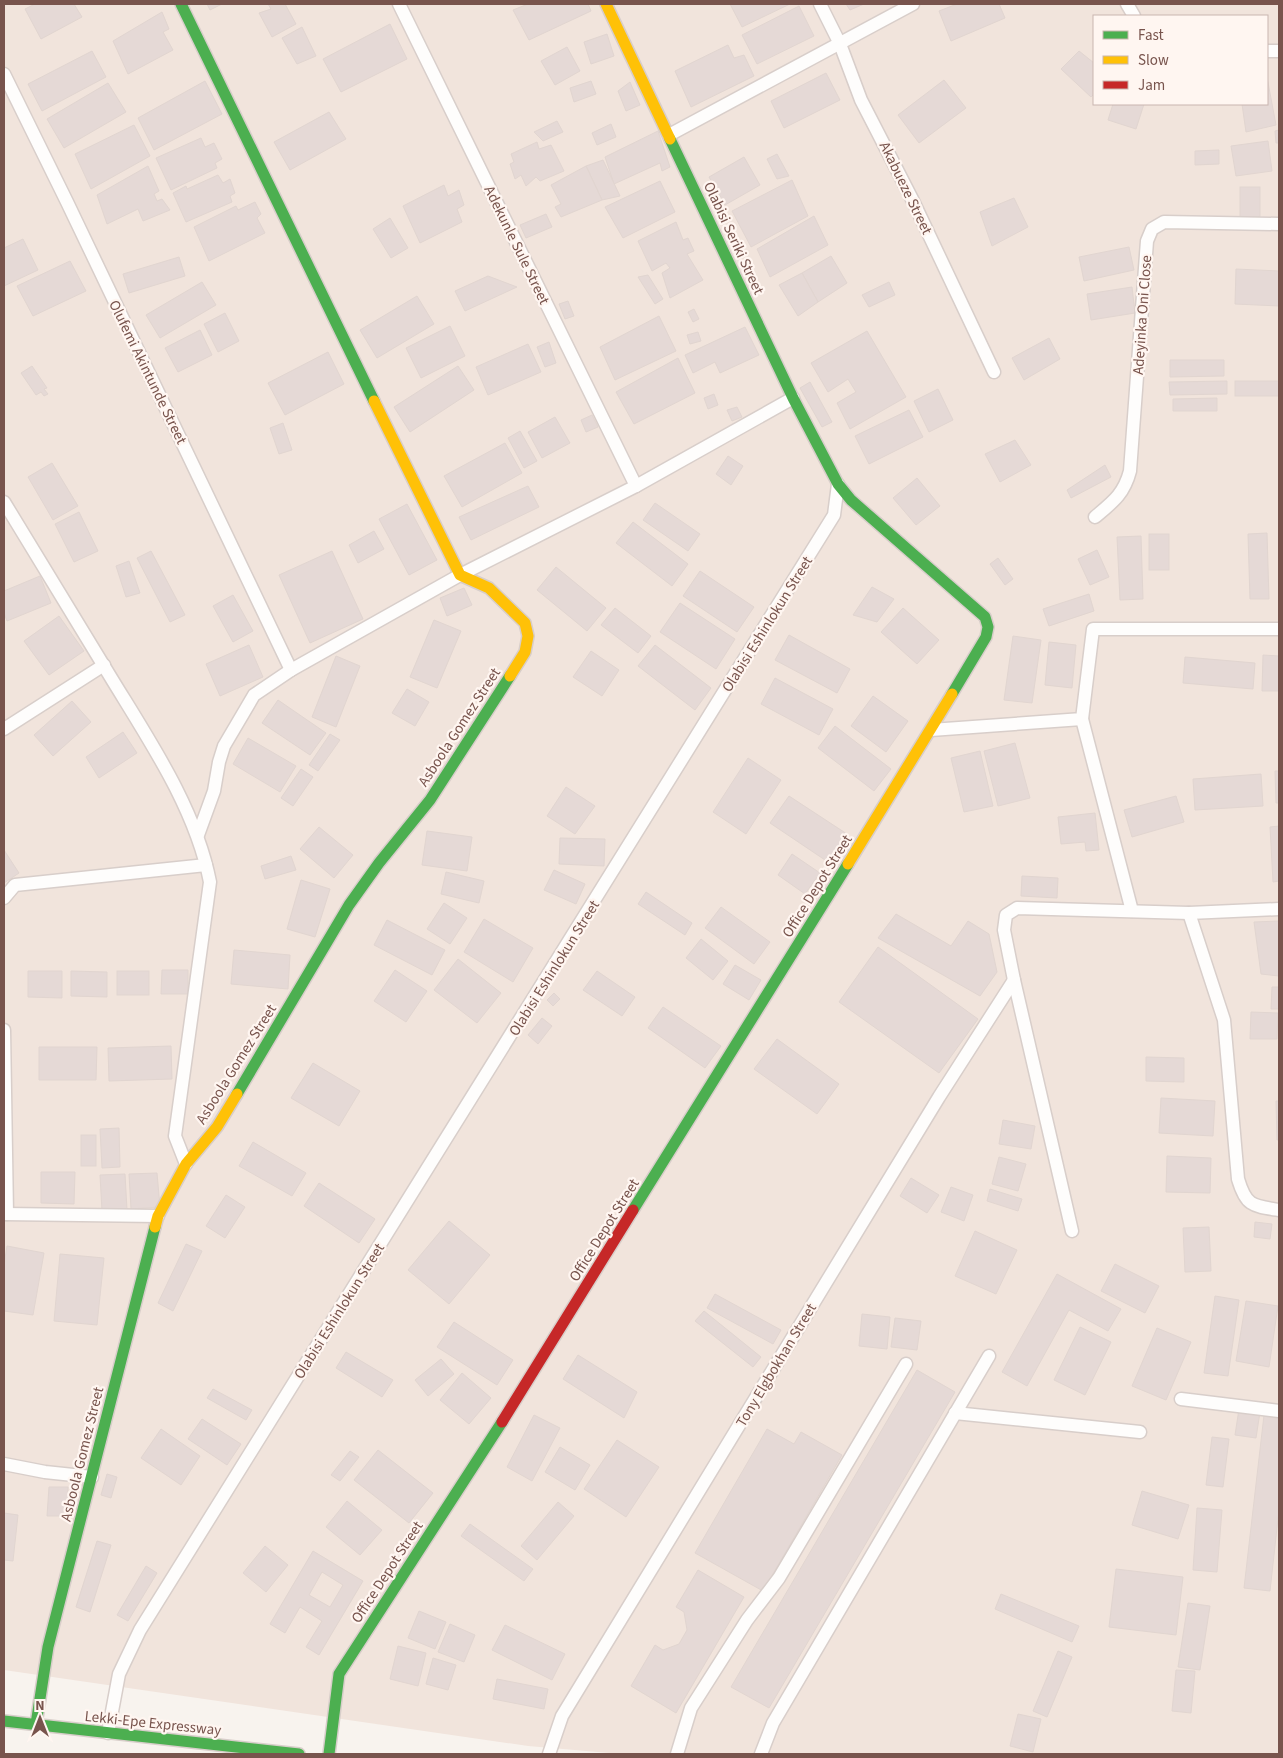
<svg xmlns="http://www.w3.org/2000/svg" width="1283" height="1758" font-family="'Source Sans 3',sans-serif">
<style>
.residential{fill:#f1e4dc;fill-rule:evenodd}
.building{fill:#e5d9d6;stroke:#e1d5d0;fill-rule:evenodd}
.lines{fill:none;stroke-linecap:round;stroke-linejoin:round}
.street-casing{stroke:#d8ceca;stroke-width:15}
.fast-casing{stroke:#d8ceca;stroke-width:14}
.slow-casing{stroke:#d8ceca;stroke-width:14}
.jam-casing{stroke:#d8ceca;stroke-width:14}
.street{stroke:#fefdfc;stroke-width:12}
.fast{stroke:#4caf50;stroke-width:11}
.slow{stroke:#ffc107;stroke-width:11}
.jam{stroke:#c62828;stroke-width:11}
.labels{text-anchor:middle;stroke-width:4.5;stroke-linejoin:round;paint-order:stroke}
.street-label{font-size:15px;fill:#78544d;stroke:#fff6f1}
</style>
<rect width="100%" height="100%" fill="#f8f3ee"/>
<path class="residential" d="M4,4H1279V1754H621L528,1746L4,1670ZM1094,16H1267V104H1094Z"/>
<g class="building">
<path d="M35,4H74L82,17L41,39L25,9Z"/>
<path d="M207,4H222L210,10Z"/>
<path d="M268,4H285L296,24L272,37L259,13L271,9Z"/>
<path d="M528,4H588L591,11L529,40L513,10Z"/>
<path d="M730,4H790L742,27Z"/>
<path d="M846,4H864L850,10Z"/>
<path d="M957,4H999L1005,18L951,41L939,11Z"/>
<path d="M799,6L814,36L757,64L742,35Z"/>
<path d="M162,12L169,29L163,32L173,50L128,74L113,41Z"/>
<path d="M390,24L407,59L341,92L323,59Z"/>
<path d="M302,27L316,56L297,64L282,38Z"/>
<path d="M607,34L614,56L591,64L584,42Z"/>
<path d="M728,45L734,58L744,55L754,76L691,107L675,71Z"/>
<path d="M567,47L580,71L555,85L541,61Z"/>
<path d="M92,51L106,77L42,111L28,84Z"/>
<path d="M1079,51L1094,63V94L1091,97L1061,69Z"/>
<path d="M826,73L840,100L784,128L771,101Z"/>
<path d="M1267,77L1276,125L1246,132L1242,104H1267Z"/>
<path d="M944,80L966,108L919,143L898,115Z"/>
<path d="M205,81L222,114L154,150L138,118Z"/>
<path d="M591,81L596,94L574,102L570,88Z"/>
<path d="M630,82L640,105L626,111L618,91Z"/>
<path d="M108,83L126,112L64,148L47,119Z"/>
<path d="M1113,104H1144L1136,129L1108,120Z"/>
<path d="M329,112L346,139L290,170L274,142Z"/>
<path d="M557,121L563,132L543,141L534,132Z"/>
<path d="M611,124L616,137L597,145L592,133Z"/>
<path d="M134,125L150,156L91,189L75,154Z"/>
<path d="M1279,130V143H1276L1275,131Z"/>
<path d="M658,131L670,167L662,171L660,163L614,184L605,157Z"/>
<path d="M201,138L205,147L214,143L222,159L215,163L217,168L171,190L156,158Z"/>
<path d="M1268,141L1272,171L1236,176L1231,146Z"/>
<path d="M537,142L539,149L551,145L564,171L540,181L536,177L526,186L521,175L515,179L510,164L514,162L511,154Z"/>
<path d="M1219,150V164L1195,165V151Z"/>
<path d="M777,154L789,176L777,179L767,159Z"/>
<path d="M744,157L760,185L725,205L709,177Z"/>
<path d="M603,160L620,196L602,200L586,166Z"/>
<path d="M148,166L159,191L154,194L157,201L162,199L170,210L143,221L138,209L107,224L97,195Z"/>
<path d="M586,166L602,200L561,217L555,207L561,204L551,185Z"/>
<path d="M218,175L223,183L230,179L235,193L230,196L232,202L186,222L173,193L186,186L187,189Z"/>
<path d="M792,180L808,216L751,247L732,211Z"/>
<path d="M660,181L675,212L623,238L605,207Z"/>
<path d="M444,185L448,196L459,190L464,205L457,209L462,222L420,243L403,206Z"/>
<rect x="1240" y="187" width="20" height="30"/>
<path d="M1014,198L1028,227L992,246L980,212Z"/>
<path d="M255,202L261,214L257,218L265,233L209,261L194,227L236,206L238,210Z"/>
<path d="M546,214L552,227L526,238L520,225Z"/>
<path d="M814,216L828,245L770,277L757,249Z"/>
<path d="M390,218L408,248L391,258L373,229Z"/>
<path d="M676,222L683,240L688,238L694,251L687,254L703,280L670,298L662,273L670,268L666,263L652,271L638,241Z"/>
<path d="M23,239L38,270L4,286V248Z"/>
<path d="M1129,247L1134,270L1084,281L1079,257Z"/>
<path d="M831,256L847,283L818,302L802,273Z"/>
<path d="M179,257L185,276L129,293L123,274Z"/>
<path d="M70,261L86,291L33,316L17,286Z"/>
<path d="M1236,269L1279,271V306L1235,304Z"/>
<path d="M802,273L818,302L798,316L779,285Z"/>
<path d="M648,275L663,299L655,304L638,277Z"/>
<path d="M488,276L517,287L465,311L455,291Z"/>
<path d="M202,282L216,305L160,338L146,315Z"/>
<path d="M889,282L895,295L869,307L862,295Z"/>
<path d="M1132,287L1135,313L1091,320L1087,294Z"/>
<path d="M417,296L434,324L377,358L360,330Z"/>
<path d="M568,301L574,316L565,319L559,304Z"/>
<path d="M694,309L699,319L693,322L688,312Z"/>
<path d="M225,313L239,341L218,352L204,324Z"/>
<path d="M659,316L676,351L615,380L600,347Z"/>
<path d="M450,326L465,356L421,378L406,348Z"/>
<path d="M745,327L759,355L720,373L715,362L693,373L685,355Z"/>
<path d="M200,330L212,355L178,372L165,348Z"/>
<path d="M867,331L906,397L850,429L837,403L856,392L848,379L828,392L811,363Z"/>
<path d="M698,332L701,341L690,344L687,335Z"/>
<path d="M1049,338L1060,359L1024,380L1012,358Z"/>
<path d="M549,342L556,363L545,367L537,347Z"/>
<path d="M528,344L541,372L488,395L476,367Z"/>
<path d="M328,352L344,384L285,415L268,383Z"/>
<path d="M678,358L695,393L634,424L616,392Z"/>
<path d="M1170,360H1224V376L1170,377Z"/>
<path d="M32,366L47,388L44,389L48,394L44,396L41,392L36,395L21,373Z"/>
<path d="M458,366L474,390L410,432L394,407Z"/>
<path d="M1227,381V394L1170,395L1169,382Z"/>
<rect x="1235" y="381" width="44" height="15"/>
<path d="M810,382L832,422L822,427L800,388Z"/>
<path d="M938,389L953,420L929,432L914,401Z"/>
<path d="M714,394L718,405L708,409L704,398Z"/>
<path d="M1217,398V411H1173V399Z"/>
<path d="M737,407L742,417L732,421L727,410Z"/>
<path d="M909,410L923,437L869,464L855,436Z"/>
<path d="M592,415L598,427L586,432L581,420Z"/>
<path d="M555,417L570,443L542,458L528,432Z"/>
<path d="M283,423L292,450L279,454L270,428Z"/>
<path d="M520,431L537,461L524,468L508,438Z"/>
<path d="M1015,440L1031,465L1000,482L985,454Z"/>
<path d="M505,443L522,473L462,507L444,476Z"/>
<path d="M728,456L743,466L731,485L716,474Z"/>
<path d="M52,463L78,506L53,520L28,477Z"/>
<path d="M1105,465L1111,477L1071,498L1067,490Z"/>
<path d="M917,478L940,506L916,525L893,498Z"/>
<path d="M528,486L539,507L471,540L459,517Z"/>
<path d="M655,503L700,534L688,551L643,520Z"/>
<path d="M407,504L437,560L409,575L379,519Z"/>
<path d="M79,512L98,551L74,562L55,524Z"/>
<path d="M633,522L688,564L672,586L616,543Z"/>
<path d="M374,531L384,549L358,563L349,545Z"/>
<path d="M1267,533L1269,599H1250L1248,534Z"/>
<rect x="1149" y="534" width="20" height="36"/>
<path d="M1141,536L1143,599L1120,600L1117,537Z"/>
<path d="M1097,550L1109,577L1090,585L1078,559Z"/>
<path d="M151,551L185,615L170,622L137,558Z"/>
<path d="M332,551L363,619L310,643L279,575Z"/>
<path d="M998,558L1013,579L1005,585L990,564Z"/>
<path d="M129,561L140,593L126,597L116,566Z"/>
<path d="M556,567L606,608L587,631L537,590Z"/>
<path d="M700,571L754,607L737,632L683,596Z"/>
<path d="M40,576L51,603L7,621L4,613V591Z"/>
<path d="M872,587L894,599L877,622L853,615Z"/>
<path d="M464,588L472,605L447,616L440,598Z"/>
<path d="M1089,594L1094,611L1049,626L1043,609Z"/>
<path d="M233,595L253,631L233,642L213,606Z"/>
<path d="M680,603L735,639L716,669L660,632Z"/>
<path d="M615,608L651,636L638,653L601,625Z"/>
<path d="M903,608L939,640L917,664L881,632Z"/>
<path d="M59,616L84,651L49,675L24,641Z"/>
<path d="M434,620L461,631L437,688L410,677Z"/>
<path d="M789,635L850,669L837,693L775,660Z"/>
<path d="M1013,636L1041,640L1032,703L1004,700Z"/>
<path d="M1049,642L1076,645L1072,688L1045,685Z"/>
<path d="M249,645L263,677L220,696L206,664Z"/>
<path d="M655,645L711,688L695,710L638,666Z"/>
<path d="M591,651L619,670L602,696L573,677Z"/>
<path d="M1263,655L1279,656V691H1262Z"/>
<path d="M336,656L360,666L336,727L312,717Z"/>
<path d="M1185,657L1255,663L1253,689L1183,683Z"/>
<path d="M775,678L833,709L819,735L761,704Z"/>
<path d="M407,689L429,702L415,726L392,713Z"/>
<path d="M873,696L908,721L886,752L851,726Z"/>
<path d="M278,700L326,733L310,755L262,723Z"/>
<path d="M72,701L91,722L53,756L34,735Z"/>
<path d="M835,726L891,769L874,791L818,748Z"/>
<path d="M123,732L137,753L99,778L86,757Z"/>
<path d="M330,734L340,740L318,771L309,765Z"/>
<path d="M248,738L296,766L280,792L233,764Z"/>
<path d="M1015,743L1030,798L998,806L984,751Z"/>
<path d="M980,751L993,806L964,812L951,758Z"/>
<path d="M748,758L781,780L746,834L713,812Z"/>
<path d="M301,769L313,777L293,806L281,798Z"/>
<path d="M1275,771H1279V803H1276Z"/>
<path d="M1261,774L1263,806L1195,810L1193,779Z"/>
<path d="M566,787L595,806L575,834L547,816Z"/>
<path d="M789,796L847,834L828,862L770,823Z"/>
<path d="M1176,796L1184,822L1132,837L1124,810Z"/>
<path d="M1095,813L1099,850L1086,851L1085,842L1061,844L1058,817Z"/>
<path d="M1279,826V881L1273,882L1270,827Z"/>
<path d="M319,827L353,855L334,878L300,849Z"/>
<path d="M427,831L472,837L467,871L422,865Z"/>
<path d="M560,838L605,839L604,866L559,864Z"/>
<path d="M4,850L19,873L4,883Z"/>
<path d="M792,854L820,873L805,894L778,875Z"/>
<path d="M291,856L296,870L265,879L261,866Z"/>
<path d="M554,870L585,884L576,904L544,890Z"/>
<path d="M446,872L484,881L479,903L441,894Z"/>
<path d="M1022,876L1058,878L1057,898L1021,896Z"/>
<path d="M301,880L330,889L315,937L287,929Z"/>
<path d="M646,892L692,923L685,935L638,904Z"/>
<path d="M444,903L467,918L450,944L427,929Z"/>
<path d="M721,907L770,942L754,964L705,928Z"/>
<path d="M896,914L951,946L968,921L989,934L997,972L980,996L878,938Z"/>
<path d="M484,919L533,948L513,982L464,952Z"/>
<path d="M387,920L445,950L432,975L374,945Z"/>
<path d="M1279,921V976L1261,974L1254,922Z"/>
<path d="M701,939L728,961L713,980L686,958Z"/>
<path d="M878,947L978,1019L939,1073L839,1002Z"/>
<path d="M234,950L290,955L288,989L231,984Z"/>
<path d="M458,959L501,993L477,1023L434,990Z"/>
<path d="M735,965L761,980L749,1000L723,984Z"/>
<path d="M162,970H188V994H161Z"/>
<path d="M395,970L427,991L406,1022L374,1001Z"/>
<path d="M28,971H62V998L28,997Z"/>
<path d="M71,971L107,972V997L71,996Z"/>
<rect x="117" y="971" width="32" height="24"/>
<path d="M597,971L635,997L622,1016L583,990Z"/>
<path d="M1272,987H1279V1009H1271Z"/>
<path d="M554,993L560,999L553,1006L547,1000Z"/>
<path d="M663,1007L721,1046L705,1068L648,1028Z"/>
<path d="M1251,1012L1278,1013L1277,1039H1250Z"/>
<path d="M542,1018L552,1026L538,1044L528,1035Z"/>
<path d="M777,1039L839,1084L817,1114L754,1069Z"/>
<path d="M171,1046L172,1079L109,1081L108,1048Z"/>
<path d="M39,1047H97L96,1080H39Z"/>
<path d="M1146,1057L1184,1058V1082L1146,1081Z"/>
<path d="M313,1063L360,1091L339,1126L291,1098Z"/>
<path d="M1161,1098L1215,1101L1213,1136L1159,1133Z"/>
<path d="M1276,1101H1279V1140H1277Z"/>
<path d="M1003,1120L1035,1126L1031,1149L999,1144Z"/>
<path d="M119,1128L120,1167L102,1168L100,1129Z"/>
<rect x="81" y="1135" width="15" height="31"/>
<path d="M253,1142L306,1173L292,1196L239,1166Z"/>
<path d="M1167,1156L1211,1158L1210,1193L1166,1192Z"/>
<path d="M999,1157L1026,1164L1018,1191L992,1184Z"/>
<path d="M41,1172H75L74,1204L41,1203Z"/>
<path d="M157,1173L160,1207L131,1209L129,1174Z"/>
<path d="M125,1174L127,1210L102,1211L100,1175Z"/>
<path d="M911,1178L939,1195L927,1213L900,1196Z"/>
<path d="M319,1183L375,1219L359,1243L304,1206Z"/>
<path d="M951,1187L973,1195L964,1221L941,1212Z"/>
<path d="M990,1189L1022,1199L1018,1211L987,1201Z"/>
<path d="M226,1195L245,1207L225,1238L206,1226Z"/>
<path d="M449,1221L490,1255L449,1304L408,1270Z"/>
<path d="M1255,1222L1272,1224L1270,1239L1254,1237Z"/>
<path d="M1209,1227L1211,1271L1185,1272L1183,1228Z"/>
<path d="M975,1231L1017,1250L996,1294L955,1276Z"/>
<path d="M186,1244L202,1251L173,1311L158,1303Z"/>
<path d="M7,1246L44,1253L33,1315L4,1311V1265Z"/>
<path d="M60,1254L104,1258L97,1325L54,1321Z"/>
<path d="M1115,1264L1159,1286L1145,1313L1101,1291Z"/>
<path d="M1057,1274L1121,1309L1108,1331L1069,1310L1027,1386L1002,1372Z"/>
<path d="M715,1294L781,1330L773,1344L707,1308Z"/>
<path d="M1215,1296L1239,1300L1228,1376L1204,1373Z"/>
<path d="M1246,1301L1278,1306L1269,1367L1236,1361Z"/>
<path d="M704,1311L761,1357L753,1367L695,1321Z"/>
<path d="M862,1314L890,1317L887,1349L859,1346Z"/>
<path d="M895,1318L921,1321L917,1350L891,1347Z"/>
<path d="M454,1322L513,1360L497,1385L437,1347Z"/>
<path d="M1080,1327L1111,1342L1085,1395L1054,1380Z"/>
<path d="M1157,1328L1191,1342L1166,1400L1132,1386Z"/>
<path d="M346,1352L393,1380L382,1397L336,1368Z"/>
<path d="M578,1355L637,1392L624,1418L563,1379Z"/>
<path d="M441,1359L454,1374L428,1396L415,1380Z"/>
<path d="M917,1370L955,1392L769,1708L731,1687Z"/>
<path d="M462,1373L491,1398L469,1424L440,1400Z"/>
<path d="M213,1389L252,1410L246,1420L207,1398Z"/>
<path d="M1239,1409L1260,1412L1256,1438L1235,1435Z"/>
<path d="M534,1415L560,1428L532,1481L507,1467Z"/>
<path d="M1264,1415L1279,1417V1510L1270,1591L1244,1588Z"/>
<path d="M202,1419L241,1444L227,1465L188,1439Z"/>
<path d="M161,1429L200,1456L181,1485L141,1458Z"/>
<path d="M767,1429L794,1444L801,1432L842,1455L763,1591L695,1553Z"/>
<path d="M1212,1437L1229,1439L1223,1487L1206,1485Z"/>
<path d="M617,1440L659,1467L626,1517L584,1489Z"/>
<path d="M560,1447L590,1465L575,1490L545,1472Z"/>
<path d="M378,1450L433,1493L409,1523L354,1480Z"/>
<path d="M350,1451L359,1457L340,1481L331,1475Z"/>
<path d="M107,1474L117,1477L111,1498L101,1495Z"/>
<path d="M49,1487H68L67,1516H47Z"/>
<path d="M1142,1491L1189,1505L1178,1539L1132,1525Z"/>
<path d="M347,1501L382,1530L360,1555L326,1527Z"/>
<path d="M558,1502L574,1516L537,1560L521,1546Z"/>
<path d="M1197,1508L1222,1510L1217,1572L1193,1570Z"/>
<path d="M4,1513L18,1515L13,1561L4,1560Z"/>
<path d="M470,1524L533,1569L524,1581L461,1536Z"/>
<path d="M97,1541L111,1545L90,1612L76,1607Z"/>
<path d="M265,1546L288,1565L266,1592L243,1573Z"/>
<path d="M313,1551L363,1581L319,1655L306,1647L322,1621L300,1607L285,1633L270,1624ZM322,1572L343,1585L330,1607L309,1595Z"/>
<path d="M146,1566L157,1573L128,1621L117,1615Z"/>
<path d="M1116,1569L1183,1577L1176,1635L1109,1627Z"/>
<path d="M698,1570L744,1597L676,1713L631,1686L655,1645L663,1650L679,1644L687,1630L684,1612L676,1607Z"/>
<path d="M1001,1594L1079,1626L1072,1642L995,1609Z"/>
<path d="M1188,1603L1210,1606L1200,1670L1178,1667Z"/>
<path d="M419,1611L446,1622L435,1649L408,1638Z"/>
<path d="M450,1624L475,1635L464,1662L438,1652Z"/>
<path d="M505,1625L565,1654L552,1680L492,1650Z"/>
<path d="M398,1646L426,1653L418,1686L390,1679Z"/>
<path d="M1058,1651L1072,1657L1047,1717L1033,1711Z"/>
<path d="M433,1658L456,1665L448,1690L426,1684Z"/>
<path d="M1176,1670L1195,1671L1191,1713L1172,1711Z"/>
<path d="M497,1679L548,1689L544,1709L493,1699Z"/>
<path d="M1018,1714L1041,1719L1033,1752L1010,1746Z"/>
</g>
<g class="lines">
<g class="street-casing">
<g id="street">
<path d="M399,4L636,486"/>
<path d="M820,4L840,44L861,100L913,201L994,372"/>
<path d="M1127,4L1134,16"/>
<path d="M1267,51H1279"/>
<path d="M4,74L67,202L291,670"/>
<path d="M669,135L913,4"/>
<path d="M4,502C40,561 76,621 113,681C151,743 196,810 210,882L175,1136L186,1164"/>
<path d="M1095,517C1113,502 1124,494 1130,471L1147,241L1152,229L1164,222L1279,224"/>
<path d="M1082,719L1132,911"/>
<path d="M4,729L104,665"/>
<path d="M931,730L1082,719L1093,629H1279"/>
<path d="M198,835L214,791L219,762L224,746L254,695L291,670L460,575L636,486L793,398"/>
<path d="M4,898L15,885L206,865"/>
<path d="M1189,913L1224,1020L1238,1179C1246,1206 1252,1206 1279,1210"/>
<path d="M4,1030L7,1214"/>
<path d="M4,1214L158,1216"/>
<path d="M1072,1231L1014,980L1004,930L1006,915L1017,908L1189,913L1279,909"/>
<path d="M1181,1399L1279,1411"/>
<path d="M955,1413L1140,1432"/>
<path d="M4,1464L45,1472L92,1477"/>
<path d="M108,1733L119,1674L140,1630L834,515L838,484"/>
<path d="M549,1754L562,1716L939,1097L1014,980"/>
<path d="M677,1754L691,1708L747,1620L779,1578L906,1364"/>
<path d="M761,1754L773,1723L989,1356"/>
</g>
</g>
<g class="fast-casing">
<g id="fast">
<path d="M181,4L374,401"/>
<path d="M670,139L793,398L838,484L851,500L985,617L988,627L986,637L952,694"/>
<path d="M237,1094L349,905L379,863L430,800L510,676"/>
<path d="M633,1210L848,864"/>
<path d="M4,1721L299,1754"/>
<path d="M36,1724L48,1647L155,1227"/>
<path d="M329,1754L339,1674L502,1422"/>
</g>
</g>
<g class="slow-casing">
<g id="slow">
<path d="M606,4L670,139"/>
<path d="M374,401L460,575L489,588L525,623L528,636L525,652L510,676"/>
<path d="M848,864L952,694"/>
<path d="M155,1227L158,1216L186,1164L217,1127L237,1094"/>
</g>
</g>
<g class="jam-casing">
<path id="jam" d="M502,1422L633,1210"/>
</g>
<use href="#street" class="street"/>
<use href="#fast" class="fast"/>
<use href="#slow" class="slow"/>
<use href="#jam" class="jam"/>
</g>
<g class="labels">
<g class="street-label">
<text transform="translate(906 188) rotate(64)" y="5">Akabueze Street</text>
<text transform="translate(734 238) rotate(65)" y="5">Olabisi Seriki Street</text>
<text transform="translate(517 245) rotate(64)" y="5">Adekunle Sule Street</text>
<text transform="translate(1142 315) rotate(-86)" y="5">Adeyinka Oni Close</text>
<text transform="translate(148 372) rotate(64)" y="5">Olufemi Akintunde Street</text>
<text transform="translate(767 624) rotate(-58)" y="5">Olabisi Eshinlokun Street</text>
<text transform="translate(459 727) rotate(-57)" y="5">Asboola Gomez Street</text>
<text transform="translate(817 886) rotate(-58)" y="5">Office Depot Street</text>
<text transform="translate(554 968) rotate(-58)" y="5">Olabisi Eshinlokun Street</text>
<text transform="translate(236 1064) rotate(-58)" y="5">Asboola Gomez Street</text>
<text transform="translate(604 1230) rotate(-58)" y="5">Office Depot Street</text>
<text transform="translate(339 1311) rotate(-58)" y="5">Olabisi Eshinlokun Street</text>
<text transform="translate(776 1365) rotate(-59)" y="5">Tony Elgbokhan Street</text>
<text transform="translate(82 1454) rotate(-76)" y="5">Asboola Gomez Street</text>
<text transform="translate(387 1572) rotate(-57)" y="5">Office Depot Street</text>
<text transform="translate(153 1723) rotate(6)" y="5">Lekki-Epe Expressway</text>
</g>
</g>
<rect width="1283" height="1758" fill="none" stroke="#78544d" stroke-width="10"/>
<rect x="1093" y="15" width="175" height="90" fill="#fff6f1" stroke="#c9b5af"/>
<rect x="1103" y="31" width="25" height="8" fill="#4caf50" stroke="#c9b5af"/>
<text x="1138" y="40" font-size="15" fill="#78544d">Fast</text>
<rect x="1103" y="56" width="25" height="8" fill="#ffc107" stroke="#c9b5af"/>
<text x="1138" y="65" font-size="15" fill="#78544d">Slow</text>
<rect x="1103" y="81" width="25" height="8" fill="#c62828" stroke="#c9b5af"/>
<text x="1138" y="90" font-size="15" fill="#78544d">Jam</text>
<g transform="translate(40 1718)" stroke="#fff6f1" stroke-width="4" paint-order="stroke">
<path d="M0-4L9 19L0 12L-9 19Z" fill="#78544d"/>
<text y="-8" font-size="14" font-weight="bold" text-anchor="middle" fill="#78544d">N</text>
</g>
</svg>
